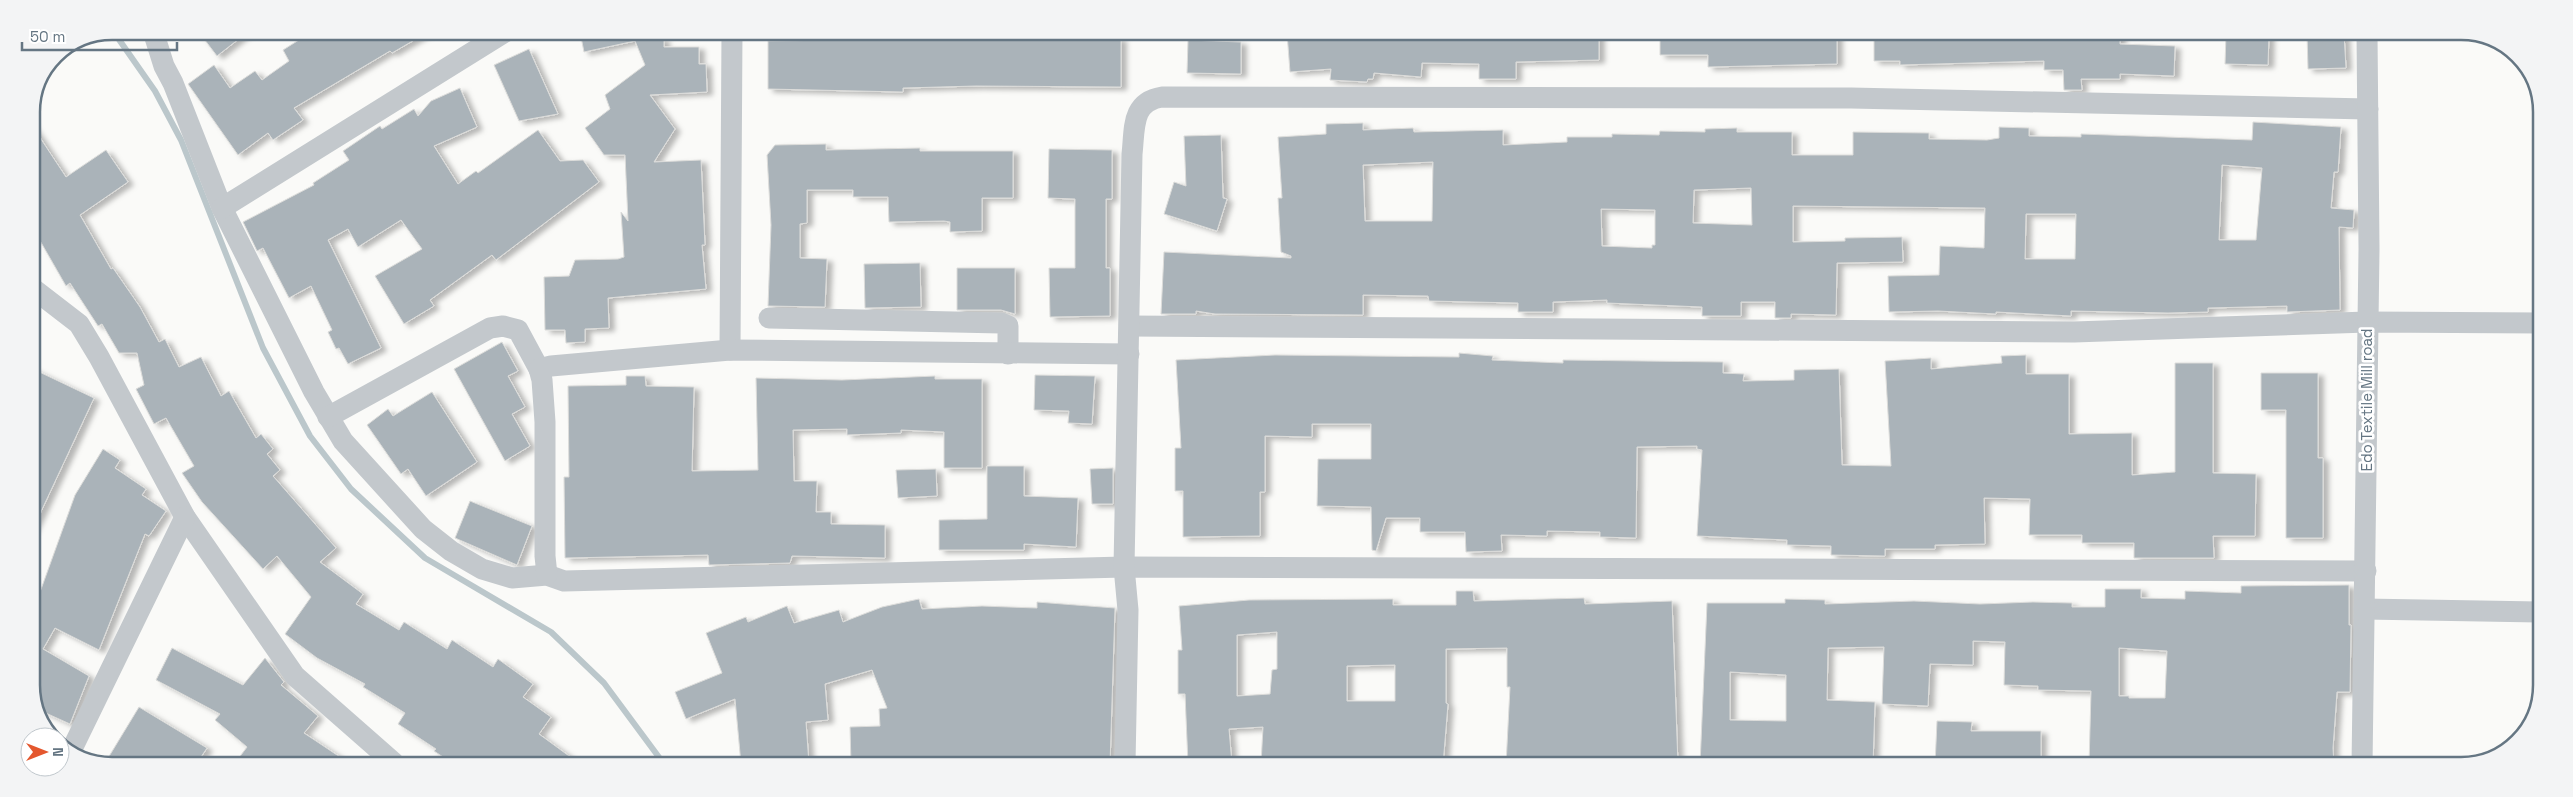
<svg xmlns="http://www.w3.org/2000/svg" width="2573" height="797" font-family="'Space Grotesk',sans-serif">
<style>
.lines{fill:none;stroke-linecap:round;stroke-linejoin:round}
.stream{stroke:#bbc7cb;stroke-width:6}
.building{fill:#aab3b9;stroke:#dcdcda;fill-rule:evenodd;filter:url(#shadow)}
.minor{stroke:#c3c8cc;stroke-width:21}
.labels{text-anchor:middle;stroke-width:5;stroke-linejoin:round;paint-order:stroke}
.street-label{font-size:15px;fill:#657683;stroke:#fff}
.rim{fill:none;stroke:#657683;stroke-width:2.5}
</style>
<defs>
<filter id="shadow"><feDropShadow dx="5.5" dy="3" stdDeviation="2.5" flood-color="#0004"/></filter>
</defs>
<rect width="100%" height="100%" fill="#fafaf8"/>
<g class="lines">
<path class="stream" d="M113,31L155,91L181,140L263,348L310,436L351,489L425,558L551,632L604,683L664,764"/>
</g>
<g class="building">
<path d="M198,31H249L217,56Z"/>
<path d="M313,31L428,32L392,53L390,51L294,108L303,120L273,140L268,133L238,155L188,84L214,65L230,88L255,71L262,80L289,61L283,50Z"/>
<path d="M580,32H642V39L664,38V47H699V64H706L707,92L650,95L675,129L654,162L701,160L705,245H702L706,289L608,298L609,328L585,329V342L566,343L565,330H545L544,277L569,276L575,260L618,259L624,257L621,212L628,221L625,155H604L585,128L610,109L605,95L645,65L635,41L584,52Z"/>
<path d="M1287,33H1599V60L1516,62V79H1479V64L1422,63L1421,77L1374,73L1373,79H1368L1367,82L1330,80L1331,69L1290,72Z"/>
<path d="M1660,33H1837V64L1708,67V55H1660Z"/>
<path d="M1900,33L2120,34V44L2175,46L2174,76L2120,74V79H2081L2082,90H2064L2063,70H2044V61L1900,65V61H1874V34Z"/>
<path d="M2226,34H2269L2268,65L2225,64Z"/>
<path d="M2307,34H2344L2346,68L2308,69Z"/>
<path d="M988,38H1121V87L976,86L903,88V92L768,89V41Z"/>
<path d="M1188,40L1241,42V74L1187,73Z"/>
<path d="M529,49L558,114L519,121L494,65Z"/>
<path d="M460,88L477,127L434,146L458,184L476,171L478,173L538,130L560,161L583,160L599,182L496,260L492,255L430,300L434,306L404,324L375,276L422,249L401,220L358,247L348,229L328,240L381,348L348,364L339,348L336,349L328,332L332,330L311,286L289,298L263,248L257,251L243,222L314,185L313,183L349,160L343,151L380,126L382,129L414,109L418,116L431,101Z"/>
<path d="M2253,122L2341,127L2338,172H2334L2331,208L2354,210L2353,228L2339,227L2340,310L2287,312V306L2208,308V312L2168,313L2071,311V316L1996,312V314L1938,311L1889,312L1888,276L1939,275L1940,246L1984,248L1985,208L1793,206V242L1845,241V238L1902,237L1903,262L1837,263L1836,315L1791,314V318H1775V302H1741V316H1702V307L1607,303V300L1553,302V312H1518V303L1429,301L1428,296L1363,295V315L1215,314L1196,311V314H1161L1164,252L1291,258V256L1281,252L1278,198H1282L1278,137L1326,134V124L1363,123V130L1413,128L1414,132L1503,130V145L1567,142V137H1612V134L1659,135L1660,131L1705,132V129L1737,128V132H1792V155H1853V132L1929,133V139L1987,140L1999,138V127L2029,128V136L2081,137V134L2252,140ZM1433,162L1432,221H1365L1363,165ZM2222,165L2262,168L2256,240H2219ZM1751,188L1752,225L1693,223L1694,190ZM1601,209L1655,210V245H1652V248L1602,246ZM2026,214H2076L2075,259H2025Z"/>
<path d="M31,124L66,177L106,150L128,182L80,215L111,269L113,268L140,307L159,342L165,339L179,367L201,357L221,396L229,391L256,438L261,434L273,449L267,454L280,470L273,476L336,548L320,562L363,594L356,604L399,630L404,622L447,649L452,640L493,667L498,659L533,684L523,697L551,717L539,734L580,764L452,763L434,751L436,749L398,724L405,713L363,687L365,684L317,658L285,634L311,597L277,556L263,569L202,502L182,473L194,466L166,418L154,424L136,389L144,385L137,353H119L102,324L98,326L70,283L66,286L31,225Z"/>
<path d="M1221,135L1223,198L1227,199L1217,231L1164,214L1174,182L1186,186L1184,136Z"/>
<path d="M826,144V150L920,148V151H1013V198H982V231L950,232V222L944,221L889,222L888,197H853V190H807V223L800,224V258L827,259L825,307L768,306L771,225L767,155L775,145Z"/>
<path d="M1049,149L1112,150V199H1106V268H1110V316L1050,317L1049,268H1075V199L1048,198Z"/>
<path d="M920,263L921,307L865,308L864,264Z"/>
<path d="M957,268H1015V314L1001,310H957Z"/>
<path d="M502,342L518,371L508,376L525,407L512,414L530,446L505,461L454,369Z"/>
<path d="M1459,353L1493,356L1492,360L1563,363V360L1723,362V373L1744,374L1743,381L1794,380V370L1839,369L1842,465L1891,466L1885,361L1931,358V369L2002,363L2001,356L2026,355V374H2069V434L2132,433V475L2175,472V363H2213V473L2256,474L2255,536H2213L2214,558H2134V543H2082V535H2029L2030,499L1984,498L1985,544L1935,545V549H1885V556L1831,555V546L1787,545V540L1697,536L1702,450L1697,449V446L1637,447L1636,538L1600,537V532L1547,531V536L1501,535L1502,551L1466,552L1465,532H1420V518H1386L1376,551L1372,550L1371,507L1317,506L1318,459H1371V424H1312V437L1265,436V492H1260V536L1183,537V491H1175V448H1181L1176,360L1275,355L1459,357Z"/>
<path d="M31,368L94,398L31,533Z"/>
<path d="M2261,373H2318V458H2323V538H2286V410H2261Z"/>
<path d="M1035,375L1095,376L1092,424L1068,423L1069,411L1034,410Z"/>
<path d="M626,376H645L646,386L694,387L692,471L758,470L756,378L842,380L935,376V379H982V468H944V432L901,430V433L847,435V429L793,430L794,481H817L816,512H831V524L885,525V558L792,556L790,563L709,565L708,555L565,558L564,477H569L568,386L626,385Z"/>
<path d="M432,392L477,462L426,496L408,469L401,474L367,425L388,409L393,416Z"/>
<path d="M103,449L120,460L115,468L146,489L142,495L166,511L149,536L145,534L99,650L55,628L43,649L89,676L70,724L39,710L31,691V617L75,495Z"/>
<path d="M987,466H1024V496L1078,498L1076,547L1024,544V550H939V520L987,519Z"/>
<path d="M1113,468V504H1092L1090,469Z"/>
<path d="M936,469L937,496L898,498L896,470Z"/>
<path d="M470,501L532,526L517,565L455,538Z"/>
<path d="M2349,585V625H2351L2350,692H2337L2333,748L2334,766L2089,765L2091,691L2038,690V686L2004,685L2005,642L1973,641V665L1930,664L1928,706L1882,704L1884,647L1828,648L1827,700L1875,702L1873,765H1700L1707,603H1785V599L1825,600V604L1914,601L1980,604L2033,602L2072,603V607H2105V589H2141V598L2185,599V591L2241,593V586ZM2119,648L2167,651L2165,698H2129V696H2119ZM1730,672L1786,675V721L1730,720Z"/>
<path d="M1456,591H1473L1474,601L1584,598L1585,604L1672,601L1678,765H1506L1510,687H1507V648L1446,649V703L1448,704L1443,765L1261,764L1263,727L1229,729L1232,764H1188L1185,694H1178V650H1182L1179,606L1249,600L1393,599V605H1456ZM1277,632V669L1272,670L1270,694L1237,696V635ZM1395,665V701H1347V666Z"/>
<path d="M919,599L922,609L982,606L1037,608V602L1115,608L1110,764H851L850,727L880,726L879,709L887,708L872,670L825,684L828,720L806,722L809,764H741L735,699L686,719L675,692L722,673L706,633L746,617L748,622L787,606L794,623L839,610L843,622L882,607Z"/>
<path d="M172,648L243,685L265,658L284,682L281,685L318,716L304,733L349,763H235L247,747L215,720L220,714L156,680Z"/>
<path d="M139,707L207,748L197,763H105Z"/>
<path d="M1937,721L1972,722L1971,731H2041V765H1935Z"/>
</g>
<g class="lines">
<g class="minor">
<path d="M153,31L164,66L173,83L222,208L314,392L343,441L423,529L451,551L482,569L512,578L547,575L564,581L1124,567L2366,571"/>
<path d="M222,208L505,32"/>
<path d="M31,287L79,324L99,357L185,517L295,676L394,763"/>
<path d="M769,318L1001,323L1008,326V354"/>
<path d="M1130,326L2074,332L2367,322L2541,323"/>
<path d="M730,350L732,32"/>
<path d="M328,417L490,328L503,326L518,330L539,369"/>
<path d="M547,575L545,556V422L542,380L539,369L551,366L730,350L1129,354"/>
<path d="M2364,609L2539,612"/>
<path d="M71,751L185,517"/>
<path d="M1125,764L1128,610L1124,567L1132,154C1135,128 1131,102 1162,97L1851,98L2368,109"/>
<path d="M2362,766L2369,249L2367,34"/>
</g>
</g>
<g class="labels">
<g class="street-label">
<text transform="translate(2367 400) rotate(-90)" y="5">Edo Textile Mill road</text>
</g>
</g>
<path d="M0 0H2573V797H0ZM112 40H2461A72 72 0 0 1 2533 112V685A72 72 0 0 1 2461 757H112A72 72 0 0 1 40 685V112A72 72 0 0 1 112 40Z" fill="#f3f4f5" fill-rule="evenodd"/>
<path class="rim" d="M112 40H2461A72 72 0 0 1 2533 112V685A72 72 0 0 1 2461 757H112A72 72 0 0 1 40 685V112A72 72 0 0 1 112 40Z"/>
<g transform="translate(45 752) rotate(90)"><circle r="24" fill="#ffffff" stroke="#c1c8cd"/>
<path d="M0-4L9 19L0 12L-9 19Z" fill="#e4572e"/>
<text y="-8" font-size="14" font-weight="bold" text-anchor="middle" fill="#657683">N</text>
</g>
<path d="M22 42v8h155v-8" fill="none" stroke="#657683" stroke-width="2.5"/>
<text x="30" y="42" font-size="15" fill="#657683" stroke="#ffffff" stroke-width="4" paint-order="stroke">50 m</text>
</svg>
